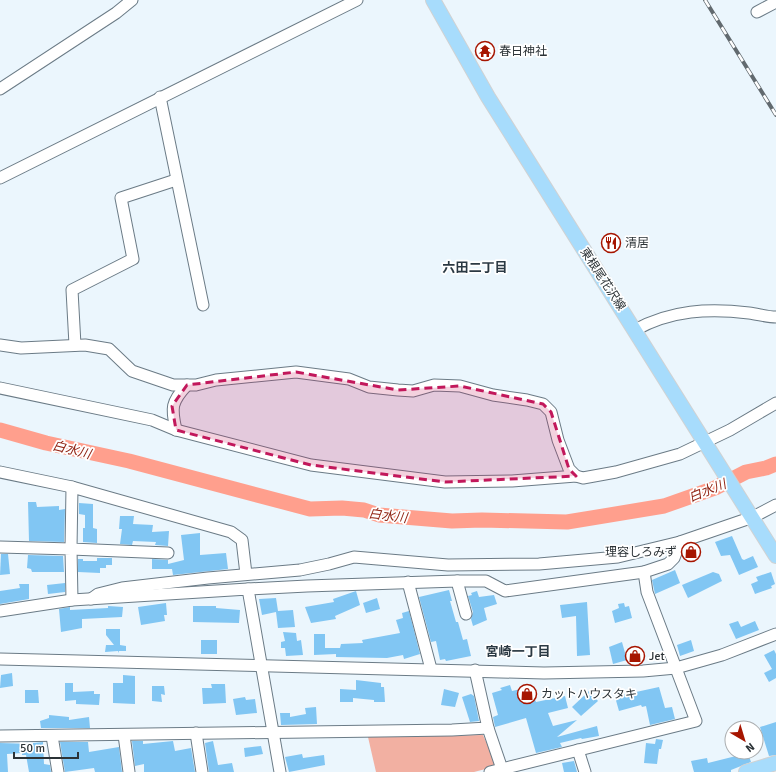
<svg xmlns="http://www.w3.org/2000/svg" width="776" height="772" font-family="Signika,'Noto Sans JP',sans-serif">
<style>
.green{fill:#f2b0a2}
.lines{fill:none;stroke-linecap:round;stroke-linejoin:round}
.river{stroke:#ff9f8d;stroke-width:15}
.building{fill:#81c6f3}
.minor-casing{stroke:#6b7b86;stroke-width:13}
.major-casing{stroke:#d0d2d3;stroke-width:16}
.minor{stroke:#fff;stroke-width:11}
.major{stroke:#a7dcfc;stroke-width:14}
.rail-casing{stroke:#626a6f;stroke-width:4}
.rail{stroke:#fff;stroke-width:2.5;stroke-dasharray:8;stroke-linecap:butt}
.marked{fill:#c2185b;fill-opacity:0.2;stroke:#c2185b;stroke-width:3;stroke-dasharray:8 5;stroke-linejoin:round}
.labels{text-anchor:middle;stroke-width:3.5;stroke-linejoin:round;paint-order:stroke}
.poi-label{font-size:12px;fill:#2b3236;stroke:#fff;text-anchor:start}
.street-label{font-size:12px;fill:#2b3236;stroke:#fff}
.neighbourhood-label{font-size:13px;font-weight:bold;fill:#2b3943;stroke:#fff}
.water-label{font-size:13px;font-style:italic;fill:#912414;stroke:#fff}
</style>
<rect width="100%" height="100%" fill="#ebf6fd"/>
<path class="green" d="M483,735L497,766L474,772H376L368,737Z"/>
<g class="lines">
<path class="river" d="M0,430L46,443L129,461L310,509L342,508L364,510L379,515L452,521L482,520L567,522L664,506L715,488L746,472L766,468L776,464"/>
</g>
<g class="building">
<path d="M28,502H36L37,507L59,506V510L65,509L64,542L29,541Z"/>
<path d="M79,503L93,504V528L97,529V543L83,542V528H85V515L79,514Z"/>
<path d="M120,516H134L133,524L153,525L152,532L169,531L168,546L155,545L156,542L133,541L132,545L120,544L122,529H119Z"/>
<path d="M200,533V555L226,553L228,569L173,575L172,569H152V559L168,560V564L184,560L181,535Z"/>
<path d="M732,536L742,559L744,560L753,556L758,567L739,575L730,555L721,556L715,542Z"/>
<path d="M1,554H8L10,574L0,575Z"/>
<path d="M28,555L63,556L64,572H32L31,569L27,568Z"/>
<path d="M97,558H112V565H106V568H100V573L78,572V559H83V561H97Z"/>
<path d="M675,570L680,583L655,594L652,580Z"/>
<path d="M713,572L719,574L722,581L688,598L682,585Z"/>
<path d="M771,572L775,584L771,586L772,588L755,594L751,584L758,581L756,577Z"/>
<path d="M65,583V592L48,594L47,585Z"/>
<path d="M19,584H29V599L0,604V591L20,588Z"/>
<path d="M449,590L452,601H450L456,622H458L463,640L467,639L471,656L446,661L445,659L440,660L436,641L431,642L419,597Z"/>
<path d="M356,591L360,605L335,616L336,619L311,623L305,607L334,602L333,599Z"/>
<path d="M477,591L479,597L494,595L497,604L484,608L487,620L473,626L471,619L473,612L468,596L472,595L471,593Z"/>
<path d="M276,598L278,611L293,610L295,627L278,628L276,612L262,615L259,599Z"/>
<path d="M377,598L380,609L366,613L363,603Z"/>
<path d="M587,602L590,655L577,656L576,616L562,618L560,605Z"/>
<path d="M166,603L167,615H164L165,621L141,625L138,607Z"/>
<path d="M624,603L625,607L629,606L632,618L615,623L612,611L619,608L618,604Z"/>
<path d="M108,606L123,607L122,617L82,619V628L61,632L59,609L70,607V610L108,608Z"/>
<path d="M193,606H216V608L240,610L239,623L193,622Z"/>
<path d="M409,611L420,654L404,659L403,655L387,658L336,657V654L314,655V634H325V648H340L341,644L363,643L362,640L400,633L396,620L403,618L402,613Z"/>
<path d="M738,621L741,627L755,621L759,630L736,639L729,624Z"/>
<path d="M106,629H120V645L126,646V651H119V653L118,651L105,652L106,645H114L106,635Z"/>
<path d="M283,632L296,633L297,641L301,640L303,655L286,656L285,648H281V642L285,641Z"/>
<rect x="201" y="640" width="16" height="14"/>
<path d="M691,640L694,651L680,656L677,645Z"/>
<path d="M622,642L627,660L613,664L609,647Z"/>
<path d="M774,650L776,654V678L769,682L764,673L772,669L764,655Z"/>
<path d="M12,673L13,686L0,688L1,675Z"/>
<path d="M123,675L135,676V704L113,703V683H123Z"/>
<path d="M356,680L381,683V687H384L385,702H374V700L353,698V702H340V689L356,690Z"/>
<path d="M65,683H73V692L94,691V694H100L99,705L76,704V700L65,701Z"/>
<path d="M211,684H225L226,703L203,704L202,688H212Z"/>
<path d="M510,685L512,691L530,687L536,702L565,696L568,708L548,713L553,726L577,720L557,737L597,726L599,736L582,739L581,738L560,743L562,747L536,753L526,718L495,727L493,717L498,715L492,693L502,690L500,688Z"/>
<path d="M152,686H164L165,695L161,694L162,702L152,701Z"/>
<path d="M659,687L665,708L672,707L675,719L650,725L646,706L642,707L641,705L619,711L615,697L636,691V692Z"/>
<path d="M444,689L459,693L455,707L441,705Z"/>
<path d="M25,690H38L39,703H25Z"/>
<path d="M589,691L598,701L581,716L572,707Z"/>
<path d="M471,694L474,696L479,721L470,722L462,697Z"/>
<path d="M245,697L246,700L255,699L257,713L236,715L233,699Z"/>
<path d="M316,707L317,724L281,725L280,713H290V717L306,714L305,708Z"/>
<path d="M49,715L69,717V720L89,717L90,728H41L40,721L49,718Z"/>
<path d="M776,722V755L769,756L760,727Z"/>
<path d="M656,739L663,740L661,749H659L657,764L644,763L646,743L655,744Z"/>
<path d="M132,741H143V744L173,741L175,751L191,748L195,772H144V764L135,766Z"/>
<path d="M213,741L218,765L232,763L234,772H209L205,743Z"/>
<path d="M43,742L44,764L50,765L51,772H29L26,755H22V753L7,754L8,772H0V743L33,744V743Z"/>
<path d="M60,742H88L89,752L119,747L122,772H95L94,768L65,772Z"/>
<path d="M261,746L263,754L245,757L244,748Z"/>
<path d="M748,753L751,762L731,770V772H694L691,761L707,758L708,763Z"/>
<path d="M302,754L303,758L324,755L325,765L289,772L285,757Z"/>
<path d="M574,761L577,772H564L562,763Z"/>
</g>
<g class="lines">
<g class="minor-casing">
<g id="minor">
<path d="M757,12L776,2"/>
<path d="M0,89L116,13L132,0"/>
<path d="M160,97L203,305"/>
<path d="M0,178L357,0"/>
<path d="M635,330C671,310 709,308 749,313C758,314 767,317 776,317"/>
<path d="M0,345L21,348L85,345L109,349L132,371L173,385H196L216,380L296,372L349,379L369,387L398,390L413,391L434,385L460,386L493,395L527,400L543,404L551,412L558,440L569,469L576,476L583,478L616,472L680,454L730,430L776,403"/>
<path d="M75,345L72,290L133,259L121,198L176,180"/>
<path d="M0,388L152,420L176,430L311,465L445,482L512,481L576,476"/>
<path d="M176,430C171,408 171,402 187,385"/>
<path d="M0,472L72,487"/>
<path d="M0,547L71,549L72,600"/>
<path d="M168,553L71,549L72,487L231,532L242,540L246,574"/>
<path d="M457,581H486L505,591L644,572L668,564L674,558L680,542L753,517L776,505"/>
<path d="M408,582L431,669"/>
<path d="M248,589L307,586L457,581L466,614"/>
<path d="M91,599L98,594L122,588L208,578L300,570L329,564L354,557L448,565L539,564L618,557L680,542"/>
<path d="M0,611L72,600L248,589L280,772"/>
<path d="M0,659L544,673L643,671L676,668L722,655L776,634"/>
<path d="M488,728L502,769L490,772"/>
<path d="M196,733L202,772"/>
<path d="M124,735L129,772"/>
<path d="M0,736L452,730L488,728L475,670"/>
<path d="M52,736L58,772"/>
<path d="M578,750L585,772"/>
<path d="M502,769L696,721L647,592L644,572"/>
</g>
</g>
<g class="major-casing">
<g id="major">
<path d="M433,0L488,97L776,556"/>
<path d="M746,772L776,763"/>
</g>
</g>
<use href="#minor" class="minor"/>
<use href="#major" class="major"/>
<g class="rail-casing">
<path id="rail" d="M705,0L776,115"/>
</g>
<use href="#rail" class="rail"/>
</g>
<path class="marked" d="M296,372L398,390L460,386L543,404L551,412L569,469L576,476L445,482L311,465L176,430L172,406L187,385Z"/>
<defs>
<g id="temple-ring" transform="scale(1)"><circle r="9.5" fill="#fff" stroke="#a61500" stroke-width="1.5"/><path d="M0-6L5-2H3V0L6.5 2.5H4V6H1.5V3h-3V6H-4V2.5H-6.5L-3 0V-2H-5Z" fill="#a61500"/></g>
<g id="restaurant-ring" transform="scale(1)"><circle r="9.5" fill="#fff" stroke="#a61500" stroke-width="1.5"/><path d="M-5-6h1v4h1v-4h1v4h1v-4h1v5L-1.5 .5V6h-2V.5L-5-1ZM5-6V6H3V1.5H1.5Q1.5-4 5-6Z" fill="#a61500"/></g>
<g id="shop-ring" transform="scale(1)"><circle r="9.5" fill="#fff" stroke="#a61500" stroke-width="1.5"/><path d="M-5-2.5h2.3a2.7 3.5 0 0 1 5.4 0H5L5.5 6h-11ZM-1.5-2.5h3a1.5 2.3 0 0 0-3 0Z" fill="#a61500"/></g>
</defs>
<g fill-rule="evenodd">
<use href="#temple-ring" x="485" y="51"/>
<use href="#restaurant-ring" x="611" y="243"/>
<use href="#shop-ring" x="691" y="552"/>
<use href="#shop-ring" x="635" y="656"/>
<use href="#shop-ring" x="527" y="694"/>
</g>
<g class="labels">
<g class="poi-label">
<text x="499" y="55">春日神社</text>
<text x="625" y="247">清居</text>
<text x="677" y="556" text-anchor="end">理容しろみず</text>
<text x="649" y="660">Jet</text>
<text x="541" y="698">カットハウスタキ</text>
</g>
<g class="street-label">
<text transform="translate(603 279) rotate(57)" y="4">東根尾花沢線</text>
</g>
<g class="neighbourhood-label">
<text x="475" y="272">六田二丁目</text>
<text x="518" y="656">宮崎一丁目</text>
</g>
<g class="water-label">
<text transform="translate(72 449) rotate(14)" y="5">白水川</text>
<text transform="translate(707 490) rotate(-22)" y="5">白水川</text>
<text transform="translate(388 515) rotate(7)" y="5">白水川</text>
</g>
</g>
<g transform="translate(744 740) rotate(142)"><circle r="19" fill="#ffffff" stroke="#aaadaf"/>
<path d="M0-3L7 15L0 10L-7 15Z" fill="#a61500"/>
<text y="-6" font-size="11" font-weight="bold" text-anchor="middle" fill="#2b3236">N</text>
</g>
<path d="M14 752v6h64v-6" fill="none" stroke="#2b3236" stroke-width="2"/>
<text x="20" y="752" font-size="12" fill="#2b3236" stroke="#ffffff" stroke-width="3" paint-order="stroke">50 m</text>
</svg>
